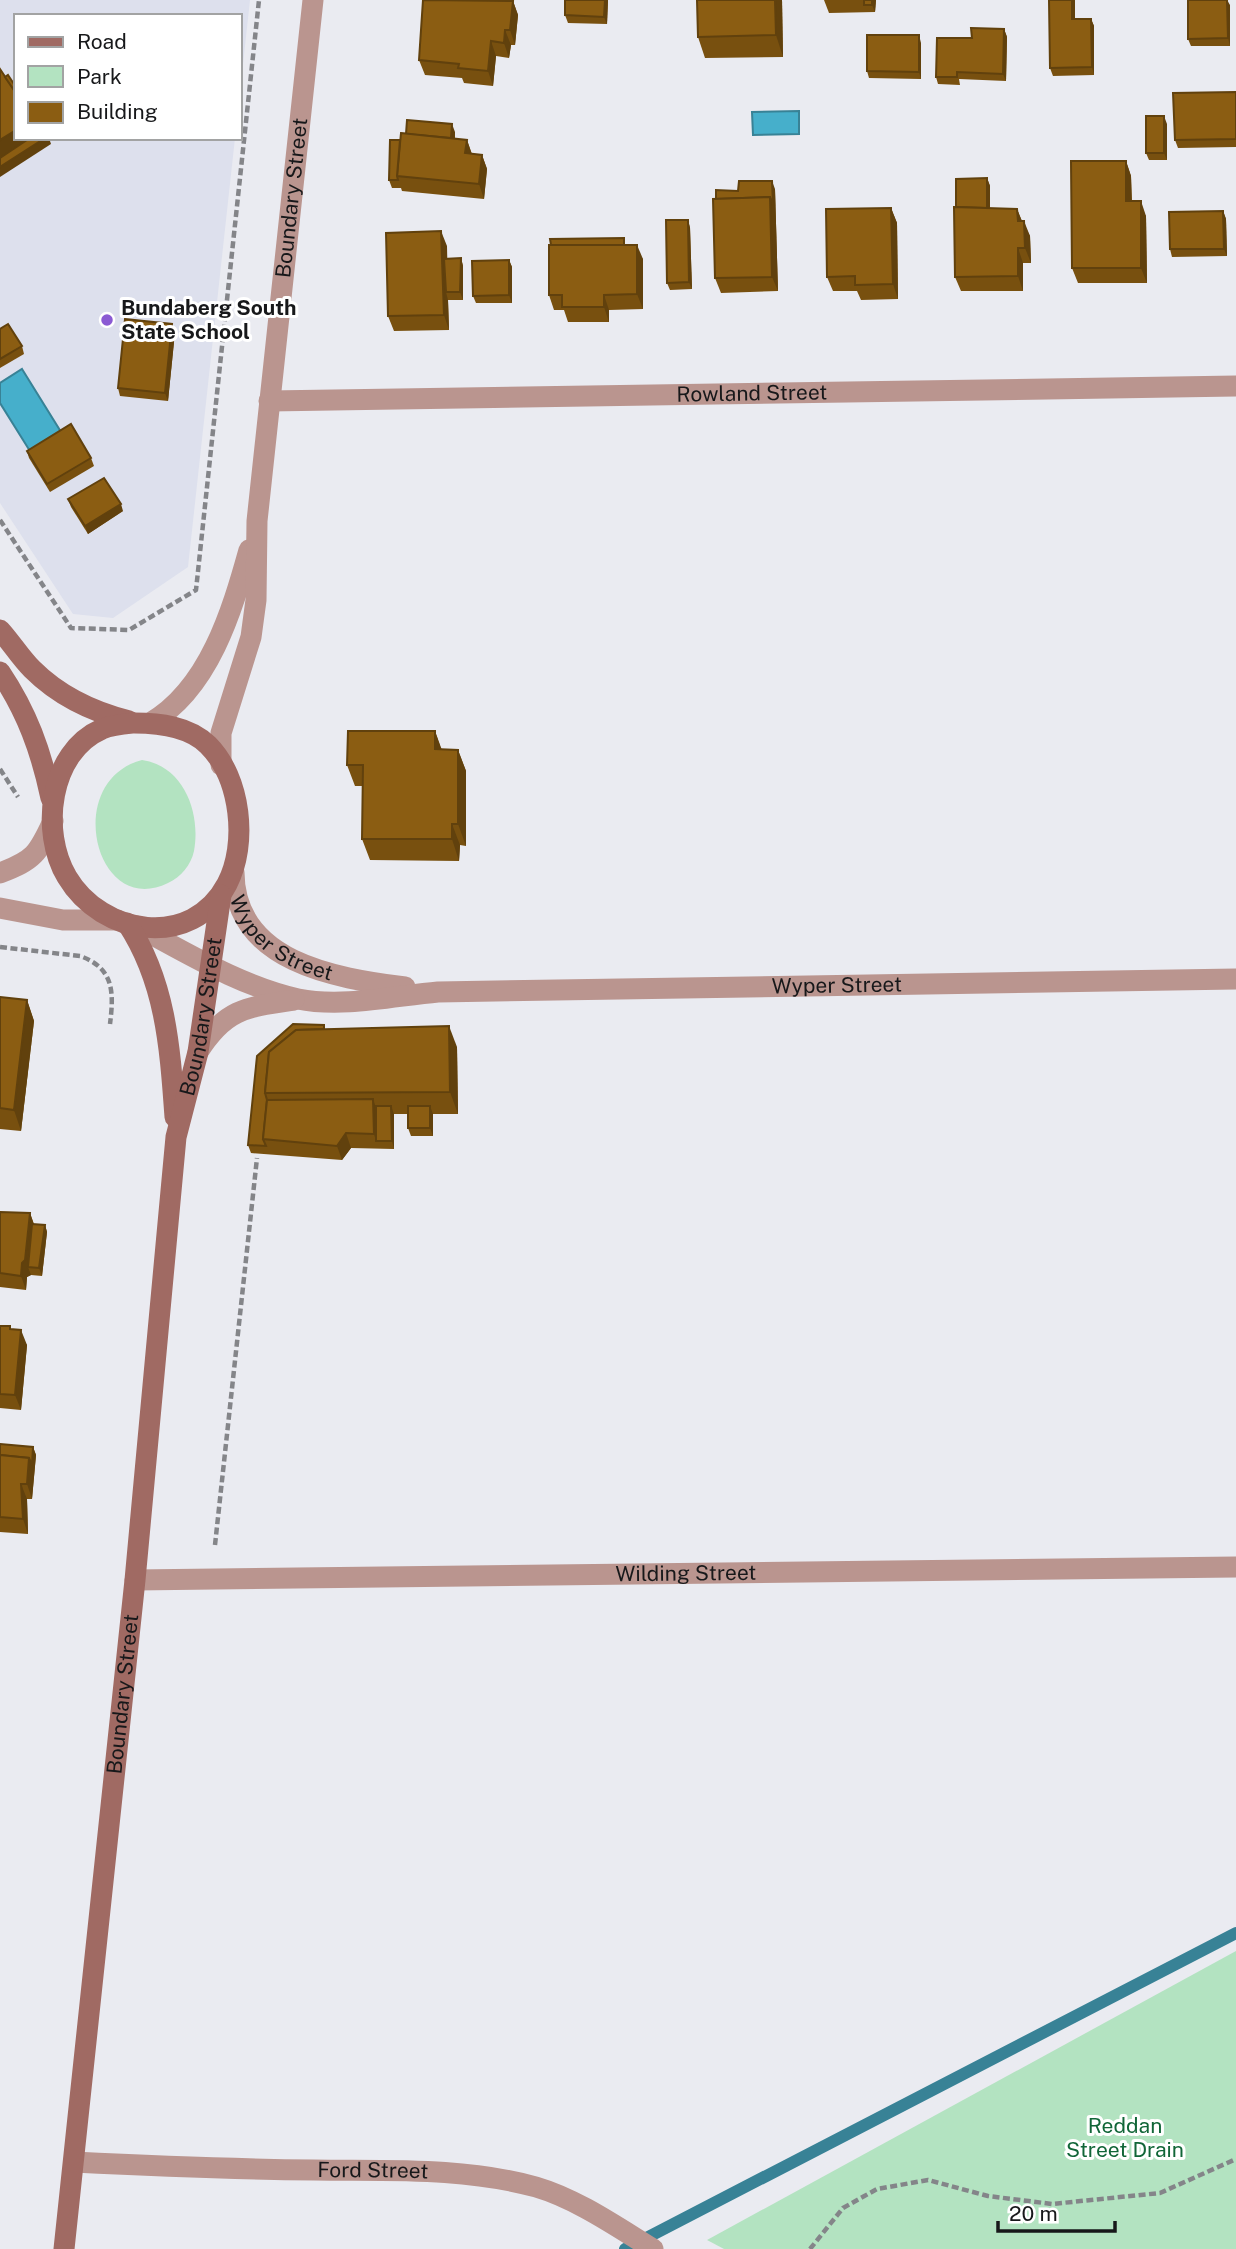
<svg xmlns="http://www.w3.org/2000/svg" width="1236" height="2249" font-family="'Public Sans',sans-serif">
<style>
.built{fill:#dde0ed}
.green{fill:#b3e3c1}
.water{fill:#46afcb;stroke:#388296;stroke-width:2}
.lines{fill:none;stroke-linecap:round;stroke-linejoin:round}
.stream{stroke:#388296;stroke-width:12}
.path{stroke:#848589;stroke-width:4.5;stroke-dasharray:7 3.5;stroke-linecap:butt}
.street{stroke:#ba958f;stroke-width:21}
.secondary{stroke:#a06a63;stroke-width:21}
.wall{fill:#78500f}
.shaded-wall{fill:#61410d}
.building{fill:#8b5d12;stroke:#61410d;stroke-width:2}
.poi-dot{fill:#8b5ad3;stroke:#fff;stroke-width:2.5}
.labels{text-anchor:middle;stroke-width:6;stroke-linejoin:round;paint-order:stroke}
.street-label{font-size:21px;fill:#17181a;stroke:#fff}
.poi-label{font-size:21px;font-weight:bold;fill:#17181a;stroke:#fff;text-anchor:start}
.park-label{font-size:21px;fill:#116638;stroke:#fff}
</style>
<rect width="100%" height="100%" fill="#eaebf1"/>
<path class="built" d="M0,0H250L240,92V16H16V138H235L188,567L113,618L73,614L0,503Z"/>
<g class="green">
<path d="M142,760C184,766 201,813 194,851C191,865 181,877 168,883C95,919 62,781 142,760Z"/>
<path d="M1236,1951V2249H724L707,2240Z"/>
</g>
<g class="water">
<path d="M799,111V134L753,135L752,112Z"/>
<path d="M22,369L79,461L48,480L0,403V383Z"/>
</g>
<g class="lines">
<path class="stream" d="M625,2249L1236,1933"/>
<g class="path">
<path d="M0,520L71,628L129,630L196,590L259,0"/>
<path d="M0,769L18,797"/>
<path d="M0,947L80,956C114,968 114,992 110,1024"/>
<path d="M215,1545L257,1158"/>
<path d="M810,2249L843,2208L877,2189L928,2180L988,2196L1052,2204L1160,2193L1236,2159"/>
</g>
<g class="street">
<path id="s1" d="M269,401L1236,386"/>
<path d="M150,723C209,689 232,611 249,550"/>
<path id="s2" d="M221,765V733L251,637L256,600L257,521L313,0"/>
<path id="s3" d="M234,872C234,962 335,978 405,987"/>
<path d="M0,873C34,860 38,854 53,821"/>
<path d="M0,908L63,920H117"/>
<path id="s4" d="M136,926C187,953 240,986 298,999C342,1008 394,996 438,992L1236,979"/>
<path d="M198,1052C225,1009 246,1007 294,1000"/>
<path id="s5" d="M135,1580L1236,1567"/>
<path id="s6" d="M74,2162C154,2166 234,2169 314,2170C388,2171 464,2167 536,2187C577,2199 617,2227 653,2249"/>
</g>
<g class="secondary">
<path d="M0,630C11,642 20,657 32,669C59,696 93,712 129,721"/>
<path d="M0,672C27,712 41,751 51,798"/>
<path d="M134,723C159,723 189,726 208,745C241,778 248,844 227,884C192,950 102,936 67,877C40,832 49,752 102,729C112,725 124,724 134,723Z"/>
<path d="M127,923C166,982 170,1048 175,1117"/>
<path id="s7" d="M64,2249L135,1580L176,1137L198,1052L221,895"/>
</g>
</g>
<g class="wall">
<path d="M608,0L607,24L568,23L565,15Z"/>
<path d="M697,0H782L783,57L705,58L698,37Z"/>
<path d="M824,0H876L875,12L829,13Z"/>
<path d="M1075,0V19H1091L1094,26V75L1053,76L1050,68Z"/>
<path d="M513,1L518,15L515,45H511L509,58L496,56L493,86L464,83L462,78L425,75L419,60Z"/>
<path d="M1230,5V46H1191L1188,39Z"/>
<path d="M1004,29L1007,37L1006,81L959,79L960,85L938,84L936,77L972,38Z"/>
<path d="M921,43V79L869,78L867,71Z"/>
<path d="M1236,92V147L1178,148L1175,140Z"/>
<path d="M1167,124V160H1149L1146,153Z"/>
<path d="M455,132V139L467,140L472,154L482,155L487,169L484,199L402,191L401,188H392L389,180L400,140L406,134Z"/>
<path d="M1126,161L1131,176L1132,201L1146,216L1147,283H1078L1072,268Z"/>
<path d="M987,178L990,186V208L1017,209L1022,221L1030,236L1031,263H1023V291H961L955,277L956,207Z"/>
<path d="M775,189L778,291L721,293L715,278L716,199L738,191Z"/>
<path d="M891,208L897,223L898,299L861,300L857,291H833L827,277Z"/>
<path d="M1223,211L1226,219L1227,256L1172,257L1170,249Z"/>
<path d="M688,220L690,228L692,289L670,290L667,283Z"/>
<path d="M626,245L643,259V309L609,310V322H568L564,310H554L549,295Z"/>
<path d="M447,246V259L461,258L463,266V300H448L449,330L394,331L388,316Z"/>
<path d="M509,260L512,267V303H476L473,296Z"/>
<path d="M172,324L175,332L168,401L120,396L118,388Z"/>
<path d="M0,329L22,346L24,354L0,368Z"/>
<path d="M27,451L91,458L94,466L50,492L29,458Z"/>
<path d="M68,499L123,511L88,534L71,507Z"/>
<path d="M435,731L441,749L458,750L466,771V846L460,845L459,861L370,860L362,839L363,786H355L347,765Z"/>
<path d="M0,997L27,1000L34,1021L21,1131L0,1129Z"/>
<path d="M324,1025L325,1029L457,1047L458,1114H433V1136H411L408,1128V1114H394V1149L351,1148L342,1160L251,1153L248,1145L257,1056Z"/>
<path d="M0,1212L30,1213L34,1224L45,1225L47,1232L42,1276L31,1275L27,1277L26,1290L0,1287Z"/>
<path d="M0,1326L11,1329L27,1345L21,1410L0,1408Z"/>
<path d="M0,1444L33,1447L36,1455L32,1499H27L28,1534L0,1532Z"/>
</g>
<g class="shaded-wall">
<path d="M605,0H608L607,24L604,17Z"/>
<path d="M775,0H782L783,57L776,35Z"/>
<path d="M872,0H876L875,12L872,5Z"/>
<path d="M1072,0H1075V27L1072,19Z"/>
<path d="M1227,0L1230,5V46L1228,38Z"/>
<path d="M513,1L518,15L515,45L510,30Z"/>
<path d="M1091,19L1094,26V75L1092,67Z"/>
<path d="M1004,29L1007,37L1006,81L1003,74Z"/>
<path d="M505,30L511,45L509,58L504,43Z"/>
<path d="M919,35L921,43V79L919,72Z"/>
<path d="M491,41L496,56L493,86L488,71Z"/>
<path d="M1164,116L1167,124V160L1164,153Z"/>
<path d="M452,124L455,132L454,152L451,145Z"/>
<path d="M16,130V138H40L0,167V140Z"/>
<path d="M45,138H49L51,144L0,177V167Z"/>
<path d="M467,140L472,155L465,153Z"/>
<path d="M482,155L487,169L484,199L479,184Z"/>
<path d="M1126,161L1131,176L1132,216L1126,201Z"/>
<path d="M987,178L990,186V221L987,214Z"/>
<path d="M772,181L775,189L778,291L772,277L770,197Z"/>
<path d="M1141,201L1146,216L1147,283L1141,268Z"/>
<path d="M891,208L897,223L898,299L893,284Z"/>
<path d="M1017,209L1023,224L1018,221Z"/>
<path d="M1223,211L1226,219L1227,256L1224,249Z"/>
<path d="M688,220L690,228L692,289L689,282Z"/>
<path d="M1024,221L1030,236L1031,263L1025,248Z"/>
<path d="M441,231L447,246L448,292H446L448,300L449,330L444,315Z"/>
<path d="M637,245L643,259V309L637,294Z"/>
<path d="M1018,248L1023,263V291L1018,276Z"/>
<path d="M461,258L463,266V300L460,292Z"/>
<path d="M509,260L512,267V303L509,295Z"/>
<path d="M604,295L609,310V322L604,307Z"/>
<path d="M172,324L175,332L168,401L165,393Z"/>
<path d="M121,504L123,511L88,534L85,526Z"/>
<path d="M435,731L443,753L435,749Z"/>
<path d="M458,750L466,771V846L458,824Z"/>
<path d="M452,824L460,845L459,861L452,839Z"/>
<path d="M27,1000L34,1021L21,1131L14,1110Z"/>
<path d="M449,1026L457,1047L458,1114L450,1092Z"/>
<path d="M373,1099L378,1114L376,1141L374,1134Z"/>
<path d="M391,1106L394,1114V1149L392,1141Z"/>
<path d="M430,1106L433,1114V1136L430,1128Z"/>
<path d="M346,1133L351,1148L342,1160L337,1146Z"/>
<path d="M30,1213L35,1228L28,1267L31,1275L27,1277L26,1290L21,1276L22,1263Z"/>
<path d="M45,1225L47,1232L42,1276L39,1268Z"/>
<path d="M21,1330L27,1345L21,1410L15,1395Z"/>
<path d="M33,1447L36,1455L32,1499L27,1484L29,1458Z"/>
<path d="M21,1484L27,1499L28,1534L23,1519Z"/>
</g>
<g class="building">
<path d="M423,0L513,1L510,30H505L504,43L491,41L488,71L458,68L459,64L419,60Z"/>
<path d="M565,0H605L604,17L565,15Z"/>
<path d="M697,0H775L776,35L698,37Z"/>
<rect x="864" y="0" width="8" height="5"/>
<path d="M1049,0H1072V19H1091L1092,67L1050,68Z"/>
<path d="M1188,0H1227L1228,38L1188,39Z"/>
<path d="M971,28L1004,29L1003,74L957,72V77H936L937,38H972Z"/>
<path d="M867,35H919V72L867,71Z"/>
<path d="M0,69L16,93V130L0,140Z"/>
<path d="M8,75L16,87V93L5,77Z"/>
<path d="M1236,92V139L1175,140L1173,93Z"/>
<rect x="1146" y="116" width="18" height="37"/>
<path d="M407,120L452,124L451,138L406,134Z"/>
<path d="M401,133L467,140L465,153L482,155L479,184L397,176Z"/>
<path d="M30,138H45L0,167V158Z"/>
<path d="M390,140H400L397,176L398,180H389Z"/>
<path d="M1071,161H1126V201H1141V268H1072Z"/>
<path d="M987,178V208L956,207V179Z"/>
<path d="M739,181H772L773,205L770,197L716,199V190L738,191Z"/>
<path d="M770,197L772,277L715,278L713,199Z"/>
<path d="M954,207L1017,209L1018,221H1024L1025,248H1018V276L955,277Z"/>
<path d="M891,208L893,284L855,285V276L827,277L826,209Z"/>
<path d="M1223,211L1224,249H1170L1169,212Z"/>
<path d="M666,220H688L689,282L667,283Z"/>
<path d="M441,231L444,315L388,316L386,233Z"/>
<path d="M624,238V245H551L550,239Z"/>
<path d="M549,245H637V294L604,295V307H562V295H549Z"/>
<path d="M461,258L460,292H446L444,259Z"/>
<path d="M509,260V295L473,296L472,261Z"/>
<path d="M125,319L172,324L165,393L118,388Z"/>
<path d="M8,324L22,346L0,359V329Z"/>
<path d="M71,424L91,458L47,484L27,451Z"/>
<path d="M104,478L121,504L85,526L68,499Z"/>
<path d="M348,731H435V749L458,750V824H452V839H362L363,765H347Z"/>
<path d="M0,997L27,1000L14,1110L0,1108Z"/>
<path d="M293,1024L324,1025V1029L296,1030L269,1052L265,1093L267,1100L263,1139L266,1146L248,1145L257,1056Z"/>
<path d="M449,1026L450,1092L265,1093L269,1052L296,1030Z"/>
<path d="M373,1099L374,1134L346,1133L337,1146L263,1139L267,1100Z"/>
<path d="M376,1106H391L392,1141H376Z"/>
<rect x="408" y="1106" width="22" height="22"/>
<path d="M0,1212L30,1213L25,1260L22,1263L21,1276L0,1273Z"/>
<path d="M32,1224L45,1225L39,1268L28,1267Z"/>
<path d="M0,1326H10V1329L21,1330L15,1395L0,1394Z"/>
<path d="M0,1444L33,1447L32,1465L29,1458L0,1455Z"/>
<path d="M0,1455L29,1458L27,1484H21L23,1519L0,1517Z"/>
</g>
<circle class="poi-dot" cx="107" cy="320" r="7"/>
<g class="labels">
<g class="street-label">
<text dy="7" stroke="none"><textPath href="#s2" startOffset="574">Boundary Street</textPath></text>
<text dy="7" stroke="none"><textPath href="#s1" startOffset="483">Rowland Street</textPath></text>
<text dy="7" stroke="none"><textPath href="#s3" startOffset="89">Wyper Street</textPath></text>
<text dy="7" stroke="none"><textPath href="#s4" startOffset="718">Wyper Street</textPath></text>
<text dy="7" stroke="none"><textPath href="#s7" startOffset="1241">Boundary Street</textPath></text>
<text dy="7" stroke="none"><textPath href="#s5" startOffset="551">Wilding Street</textPath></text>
<text dy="7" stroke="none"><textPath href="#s7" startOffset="558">Boundary Street</textPath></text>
<text dy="7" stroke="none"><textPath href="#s6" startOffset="299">Ford Street</textPath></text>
</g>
<g class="poi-label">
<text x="121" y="315">Bundaberg South<tspan x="121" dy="24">State School</tspan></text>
</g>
<g class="park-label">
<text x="1125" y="2133">Reddan<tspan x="1125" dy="24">Street Drain</tspan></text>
</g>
</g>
<rect x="14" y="14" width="228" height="126" fill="#ffffff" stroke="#a2a3a3" stroke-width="2"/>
<rect x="28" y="37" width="35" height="10" fill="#a06a63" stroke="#a2a3a3" stroke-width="2"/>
<text x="77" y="49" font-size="21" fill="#17181a">Road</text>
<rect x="28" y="66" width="35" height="21" fill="#b3e3c1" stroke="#a2a3a3" stroke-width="2"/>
<text x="77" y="84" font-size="21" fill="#17181a">Park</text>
<rect x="28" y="102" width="35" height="21" fill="#8b5d12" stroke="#a2a3a3" stroke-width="2"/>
<text x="77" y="119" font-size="21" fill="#17181a">Building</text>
<path d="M998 2221v10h117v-10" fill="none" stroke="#17181a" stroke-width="3.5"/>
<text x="1009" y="2221" font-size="21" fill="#17181a" stroke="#ffffff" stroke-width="5" paint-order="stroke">20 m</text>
</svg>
